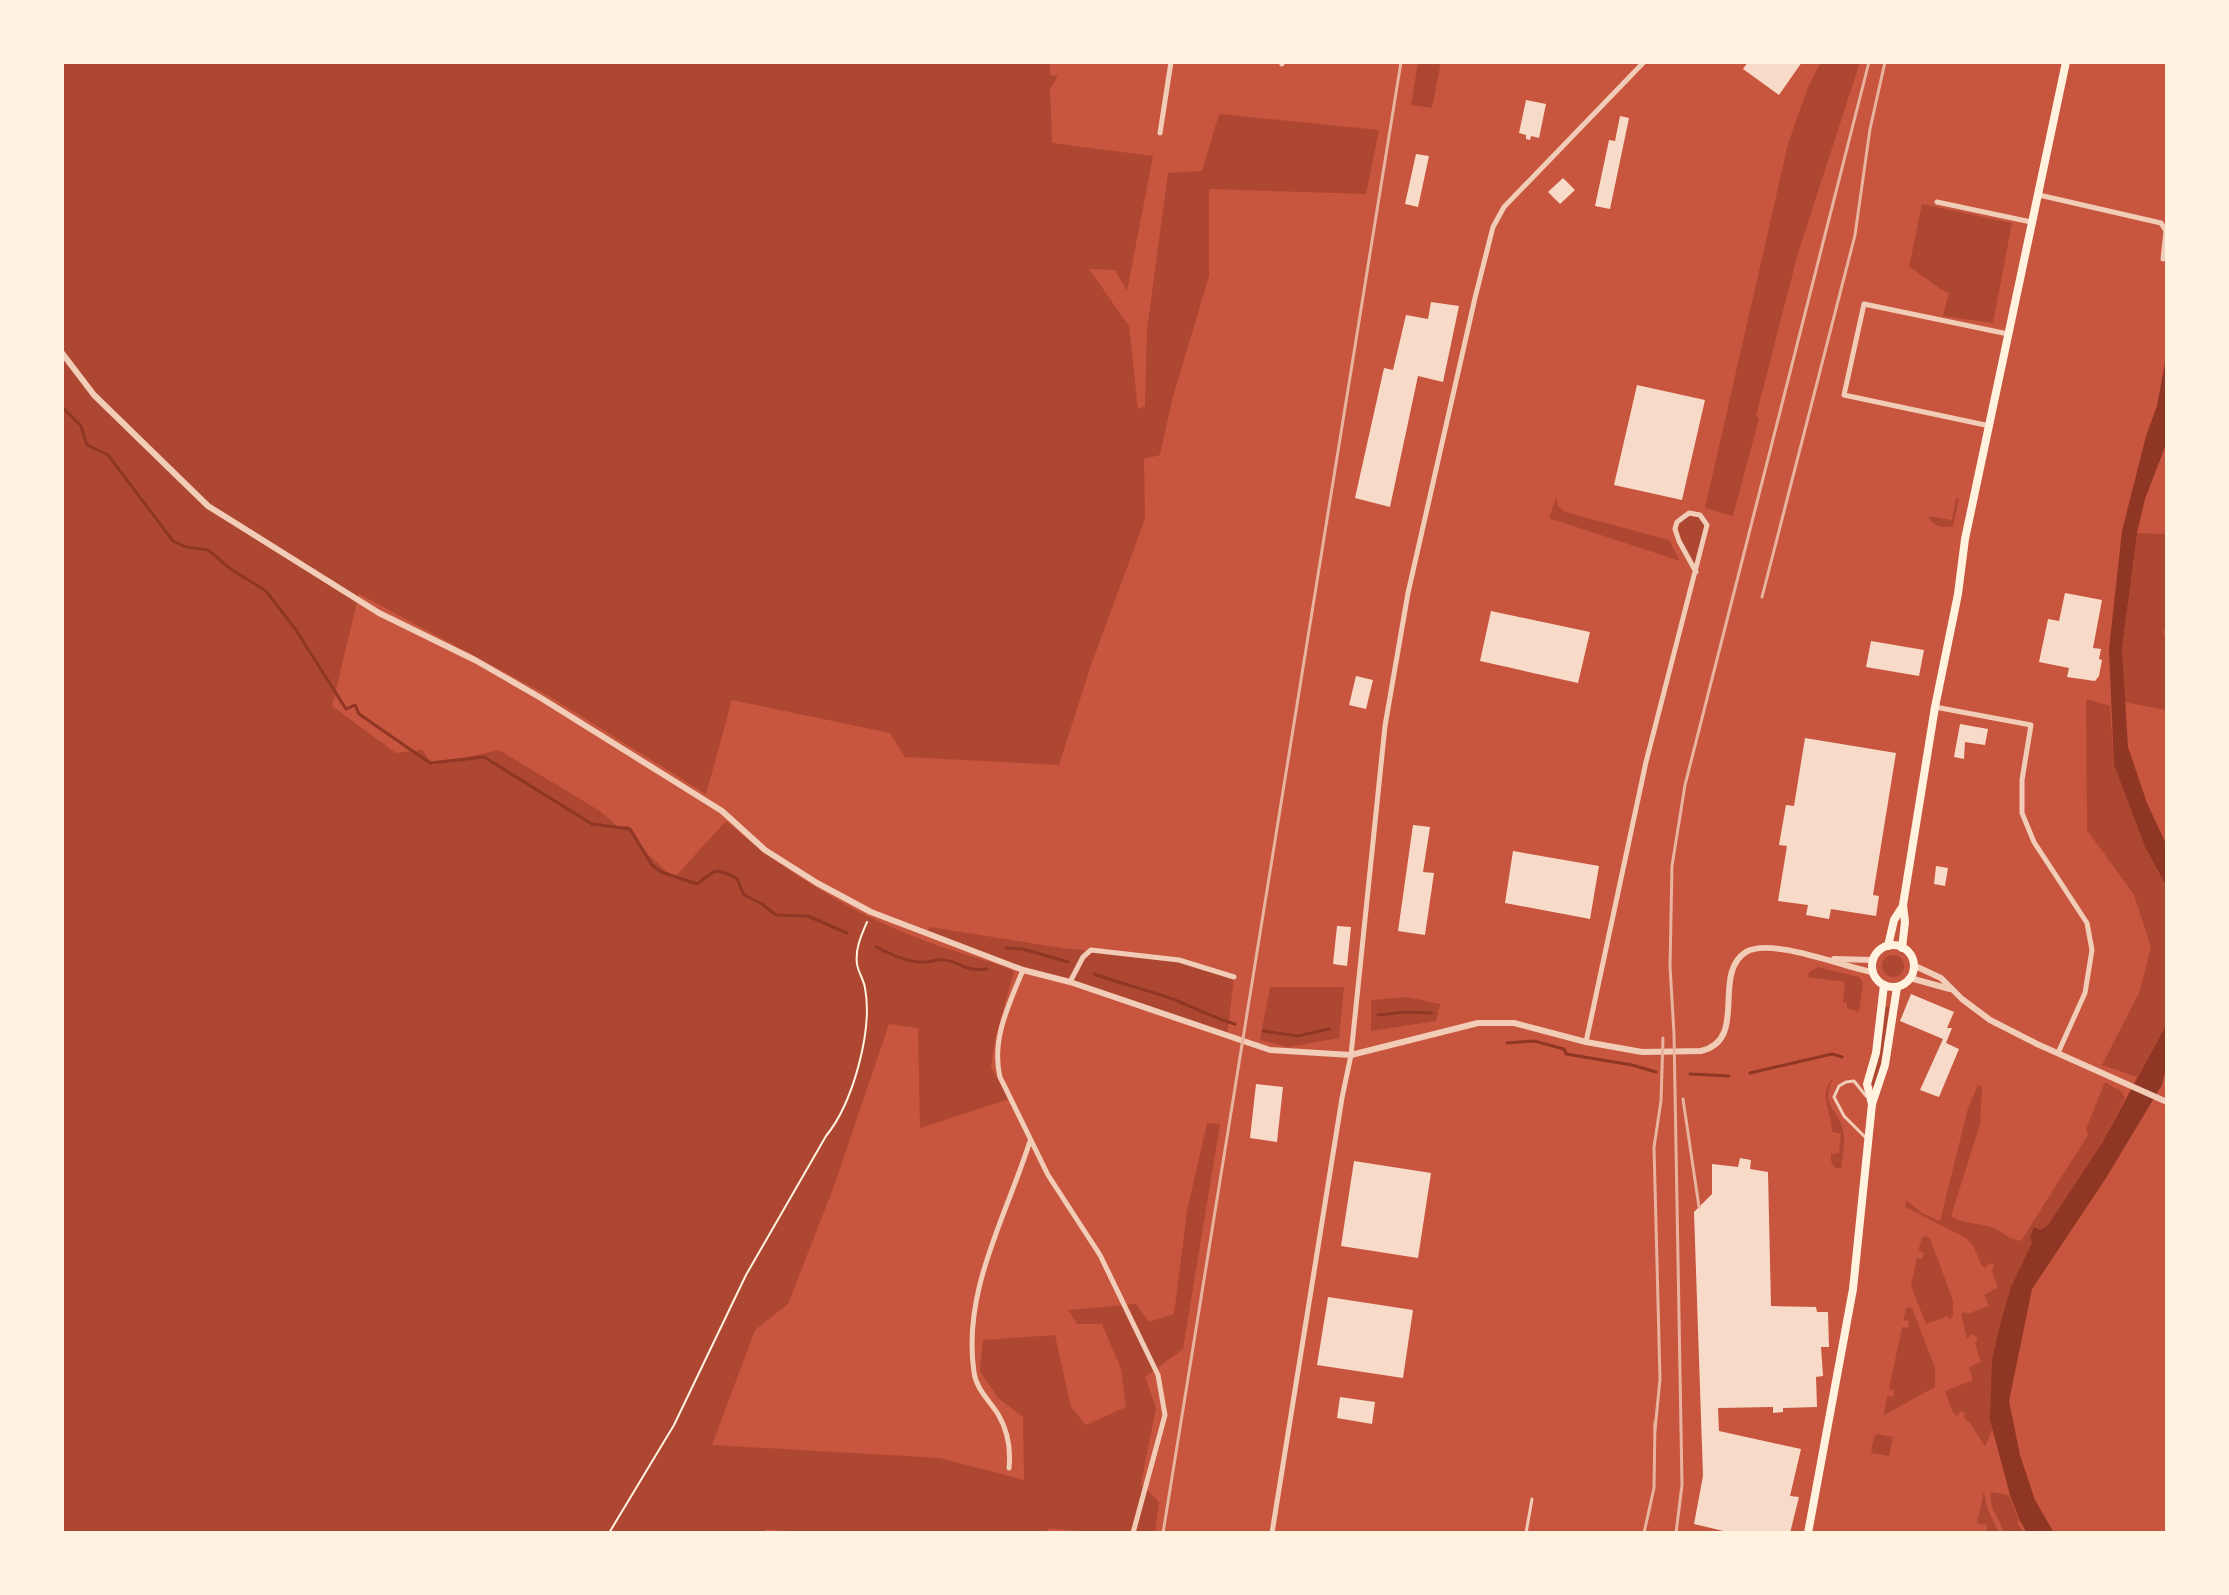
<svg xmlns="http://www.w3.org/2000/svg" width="2229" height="1595" font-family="'Fira Sans',sans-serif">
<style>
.green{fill:#ae4732}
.water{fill:#8f3625}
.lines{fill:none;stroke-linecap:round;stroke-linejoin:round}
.stream{stroke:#8f3625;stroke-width:3}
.building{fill:#f7dbc8}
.path{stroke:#fff3e0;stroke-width:2}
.service{stroke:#f1ccb7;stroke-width:3}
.minor{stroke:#f1ccb7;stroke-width:5}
.tertiary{stroke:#f1ccb7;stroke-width:6}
.primary{stroke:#fff3e0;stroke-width:8}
.rail{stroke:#e9b49f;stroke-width:3}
</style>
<rect width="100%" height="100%" fill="#c8553d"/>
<g class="green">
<path d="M62,62H1050V75L1058,76L1050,89L1052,143L1153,156L1127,291L1115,270L1089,269L1129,326L1138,409L1145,406L1147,330L1168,173L1202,171L1219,114L1379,130L1366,194L1209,189V276L1172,400L1160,455L1144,459L1145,519L1091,665L1059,765L905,757L890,733L732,700L706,794L549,696L359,594L332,706L396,753L422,750L433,765L499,750L600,811L617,826H629L640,847L674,878L726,821C782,870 849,912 920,939C948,950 979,958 1008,968L1014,972L995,1039L991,1067L1009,1099L920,1128L918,1028L889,1024L834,1186L788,1304L755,1330L712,1445L940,1458L1024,1480L1023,1417L998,1398L980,1371L983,1340L1055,1335L1071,1407L1086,1425L1126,1407L1121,1369L1102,1324H1077L1068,1310L1136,1304L1149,1322L1174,1314L1187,1211L1207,1123L1220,1124L1183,1349L1145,1377L1156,1408L1141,1484L1159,1502L1155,1533H1097L1048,1528L1046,1533H788V1531L766,1529L765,1533H62Z"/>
<path d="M1418,62H1441L1432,108L1411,105Z"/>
<path d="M1821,62H1860L1798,253L1756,416L1759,418L1733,516L1705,508L1788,144L1808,87Z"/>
<path d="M1922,204L2012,223L1993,323L1943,316L1949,293C1939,290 1922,274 1909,267Z"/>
<path d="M1556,497L1558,506L1565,512L1669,540L1680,561L1549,518Z"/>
<path d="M1956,498L1959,499L1953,526C1942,529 1933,526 1928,516L1952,520Z"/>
<path d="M1686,515L1699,516L1706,525L1696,570L1679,541L1676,526Z"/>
<path d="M2167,532V631L2163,630L2167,645L2165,710L2124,702L2122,649L2137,533L2164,534Z"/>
<path d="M2086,699L2110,706L2114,765L2145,847L2167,890V1023L2137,1077L2102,1065L2140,991L2151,947L2134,895L2087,830Z"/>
<path d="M930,927L1062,948L1179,960L1234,977L1227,1036L1070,982L1023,970L925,933Z"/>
<circle cx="1893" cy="966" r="11"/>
<path d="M1818,967L1859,977L1863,982L1859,1012L1847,1008V1003L1843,1002L1845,982L1808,977L1809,972Z"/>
<path d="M1270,987H1344L1339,1038L1289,1047L1260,1040Z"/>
<path d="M1407,997L1440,1004L1436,1021L1371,1031V1000Z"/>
<path d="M1885,1007H1889L1881,1064L1874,1088L1871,1083Z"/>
<path d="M1834,1077C1819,1106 1836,1105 1843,1130C1846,1141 1842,1158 1841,1169L1834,1167L1831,1161V1154L1839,1153L1841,1134L1832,1132C1832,1111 1817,1094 1834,1077Z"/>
<path d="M2105,1082L2122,1092L2125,1098L2102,1143L2048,1225C2035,1234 2031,1247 2024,1261C1997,1316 1997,1360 1990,1420L1992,1430L1985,1447L1971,1424L1964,1418L1965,1413L1960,1411L1958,1416L1953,1413L1945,1391L1973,1380L1969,1367L1981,1362L1975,1344L1978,1338L1972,1334L1967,1339L1961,1314L1965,1312L1967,1314L1989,1306L1984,1295L1998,1287L1992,1271L1994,1265L1989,1263L1986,1268L1982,1266L1973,1246L1966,1238L1905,1207L1906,1200L1922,1213L1940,1221L1968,1108L1978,1085L1982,1087L1980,1124L1951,1216C1964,1225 1977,1222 1991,1227C2002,1231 2008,1239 2021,1241L2088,1135L2086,1129Z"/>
<path d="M1926,1236L1930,1239L1953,1300V1317L1949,1319L1948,1316L1926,1324L1911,1286L1917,1258L1922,1259L1924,1253L1918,1251L1922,1238Z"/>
<path d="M1907,1307L1912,1308L1935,1368V1387L1884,1415L1887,1396L1893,1397L1894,1391L1889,1389L1902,1327L1908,1328L1909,1321L1903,1320Z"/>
<path d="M1878,1434L1893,1437L1889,1456L1871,1453L1874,1436Z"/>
<path d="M1984,1491L1987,1508L1999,1533H1986L1987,1525L1977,1523Z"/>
<path d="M1990,1492L2009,1495L2019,1521L2017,1523L2024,1533H2005L1992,1507Z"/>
</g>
<g class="water">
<path d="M2167,352V442L2145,499L2137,533L2122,649L2128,747L2147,803L2167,846V888L2145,847L2114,765L2109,649L2122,531L2146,436L2157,406Z"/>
<path d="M2167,1023V1065L2162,1085L2106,1178L2032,1289L2009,1401L2020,1455L2035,1500L2054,1533H2027L2020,1521L2010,1495L1990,1420L1992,1360L2001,1321L2011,1287L2032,1243L2030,1237L2034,1227L2040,1230L2048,1225L2102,1143Z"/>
</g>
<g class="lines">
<g class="stream">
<path d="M62,407L81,426L87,445L108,455L173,541L186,547L208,550L232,570L266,591L296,630L346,709L355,705L359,714L430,763L484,757L592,824L630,829L652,865L661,872L697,884L713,872L718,871L731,875L737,879L744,895L762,904L776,915L808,916L847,933"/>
<path d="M876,947C891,954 908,963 925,962C931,962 937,959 944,960C962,962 963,972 987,969"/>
<path d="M1006,948L1023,949L1068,962"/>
<path d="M1094,974C1121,984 1149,990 1175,1000C1195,1008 1213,1018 1235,1024"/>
<path d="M1378,1015L1405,1012L1432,1013"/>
<path d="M1263,1031L1298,1036L1329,1029"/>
<path d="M1507,1043L1534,1041L1564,1049L1566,1054L1632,1065L1656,1072"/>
<path d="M1750,1073L1832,1054L1842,1057"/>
<path d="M1690,1074L1729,1076"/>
</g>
</g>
<g class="building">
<path d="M1748,62H1802L1779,95L1743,69Z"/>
<path d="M1526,100L1546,104L1539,138L1531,136L1530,140L1526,139V135L1519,133Z"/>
<path d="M1620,116L1629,118L1610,209L1595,206L1609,140L1615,141Z"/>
<path d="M1416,154L1429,156L1418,207L1405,204Z"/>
<path d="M1563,178L1575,190L1560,204L1548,192Z"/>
<path d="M1431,302L1459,306L1443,382L1418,376L1390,507L1355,498L1384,368L1393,370L1406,315L1428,319Z"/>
<path d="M1637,385L1705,400L1682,500L1614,485Z"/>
<path d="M2065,593L2102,600L2093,648L2101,649L2099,659L2102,660L2099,676L2095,681L2067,677L2069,668L2039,662L2048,619L2059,621Z"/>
<path d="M1491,611L1590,632L1578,683L1480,661Z"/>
<path d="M1871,641L1924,650L1919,676L1866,667Z"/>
<path d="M1356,676L1373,680L1366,709L1349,705Z"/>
<path d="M1960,724L1988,729L1985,745L1965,742L1964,759L1954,757Z"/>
<path d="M1805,738L1896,753L1873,895L1879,896L1876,916L1831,909L1829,919L1806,915L1808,905L1778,901L1787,846L1779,845L1786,805L1794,806Z"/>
<path d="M1413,825L1430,827L1423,872L1434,873L1425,935L1398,931Z"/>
<path d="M1513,851L1599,866L1590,919L1505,903Z"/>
<path d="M1936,866L1948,868L1945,886L1934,884Z"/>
<path d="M1337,926L1351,927L1347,966L1333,964Z"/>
<path d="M1911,994L1954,1012L1947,1028H1952L1946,1043L1959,1049L1939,1097L1920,1090L1943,1039L1900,1021Z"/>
<path d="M1256,1084L1283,1087L1277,1142L1250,1138Z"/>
<path d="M1740,1158L1751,1160L1750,1169L1768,1172L1771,1306L1816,1307L1817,1312H1828L1829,1347H1821L1823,1376L1816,1377L1817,1407L1783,1408V1412L1773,1413V1407L1718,1408L1719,1431L1801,1449L1790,1496L1799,1497L1790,1533H1732L1694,1524L1703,1476L1694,1212L1712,1194V1164L1738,1167Z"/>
<path d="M1354,1161L1431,1173L1418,1258L1341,1246Z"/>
<path d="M1328,1297L1413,1310L1403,1378L1317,1365Z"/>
<path d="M1340,1397L1375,1402L1372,1424L1337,1418Z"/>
</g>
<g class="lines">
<path class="path" d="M609,1533L674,1425L746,1275L826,1136C853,1103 873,1030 865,988C864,980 858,972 857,964C855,949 861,936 867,922"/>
<g class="service">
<path d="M1866,1096L1854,1081L1846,1082L1839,1086L1834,1097L1844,1116L1866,1138"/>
<path d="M1526,1533L1532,1499"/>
</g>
<g class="minor">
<path d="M1282,64L1283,62"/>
<path d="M1160,133L1171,62"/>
<path d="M2039,195L2161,223L2166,231L2163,259"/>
<path d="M1937,202L2031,222"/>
<path d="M1990,426L1844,395L1864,304L2008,334"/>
<path d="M1935,707L2031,725L2022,780V813L2034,842L2087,923L2092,950L2085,993L2058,1053"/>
<path d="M1023,970C1009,1004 991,1040 1000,1077L1048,1175L1100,1255L1158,1375L1165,1415L1133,1533"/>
<path d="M1070,982L1083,957L1091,950L1179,960L1234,977"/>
<path d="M1586,1042L1646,762L1707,525L1700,515L1689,513L1677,522L1675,529L1679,541L1696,572"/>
<path d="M1009,1468C1011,1449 1008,1431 998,1414C989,1400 976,1389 974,1372C962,1291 1006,1217 1030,1141"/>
<path d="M1272,1533L1342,1098L1351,1055L1385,726L1408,593L1475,298L1493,227L1504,207L1644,62"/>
</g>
<g class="tertiary">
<path d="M62,353L94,395L208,506L379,613L475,660L541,698L722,811L765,850L817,883L871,912L1023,970L1070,982L1270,1050L1351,1055L1478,1023H1514L1586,1042L1642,1052L1701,1051C1749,1040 1711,974 1746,952C1771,937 1844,967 1872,972"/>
<path d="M1834,959L1873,960"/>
<path d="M1913,965L1941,978L1962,999L1990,1020L2037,1044L2167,1102"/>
<path d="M1910,978L1950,989"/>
</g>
<g class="primary">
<circle cx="1893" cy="966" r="21"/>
<path d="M1888,946L1894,920L1903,906"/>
<path d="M1902,948L1905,922L1903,905L1935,707L1958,594L1965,539L2066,62"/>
<path d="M1872,1104L1867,1084L1876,1053L1884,985"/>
<path d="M1808,1533L1853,1289L1872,1104L1885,1065L1897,987"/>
</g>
<g class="rail">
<path d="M1762,597L1855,235L1870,129L1885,62"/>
<path d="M1683,1099L1699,1207"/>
<path d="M1655,1430L1660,1379L1654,1147L1661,1101L1663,1038"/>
<path d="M1163,1533L1401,62"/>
<path d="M1644,1533L1654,1488L1655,1422"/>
<path d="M1676,1533L1682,1485L1674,1034L1670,966L1672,866L1685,785L1869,62"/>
</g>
</g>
<rect width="2229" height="1595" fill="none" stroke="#fff3e0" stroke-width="128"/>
</svg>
